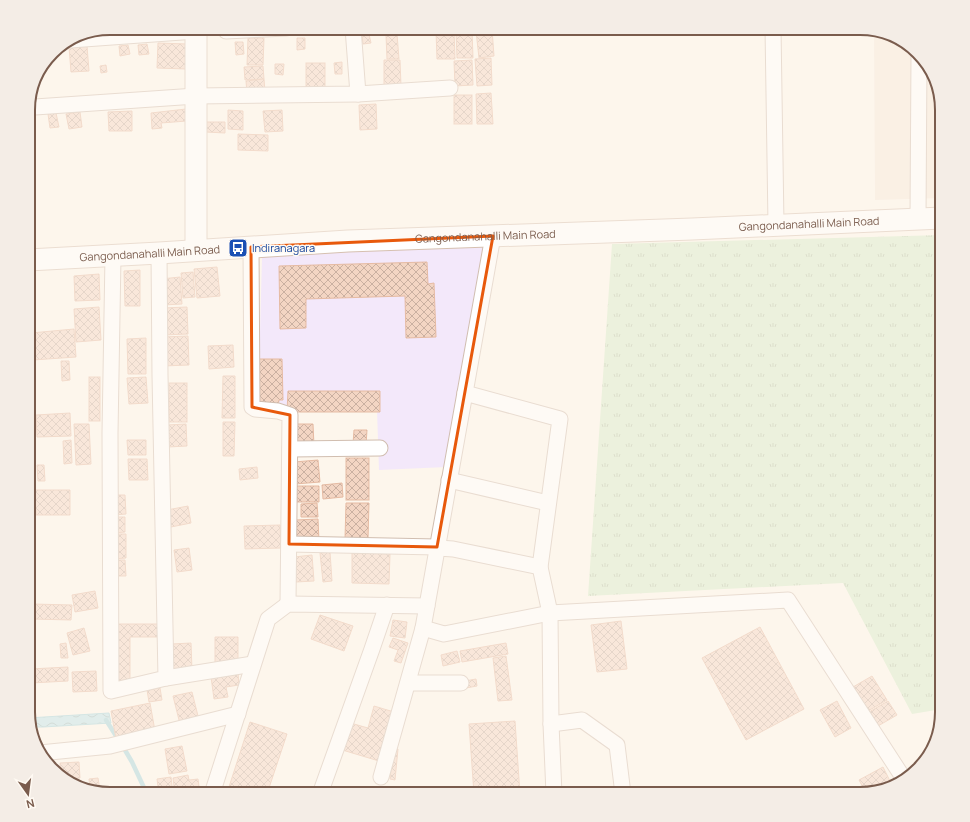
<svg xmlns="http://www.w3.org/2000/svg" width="970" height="822" font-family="Manrope,sans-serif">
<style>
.residential{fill:#f5e8da}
.education{fill:#f3e8fa}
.grass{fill:url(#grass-tufts)}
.water{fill:url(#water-waves);stroke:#a5d3da}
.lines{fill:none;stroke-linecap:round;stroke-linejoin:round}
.stream{stroke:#a5d3da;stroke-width:4.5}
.building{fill:url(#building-cross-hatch);stroke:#e6bba3}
.street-casing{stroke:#d1beb0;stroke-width:17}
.secondary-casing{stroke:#d6c0b0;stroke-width:23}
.street{stroke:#fff;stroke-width:15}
.secondary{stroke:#fff;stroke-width:21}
.marked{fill:none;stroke:#e8590c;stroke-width:3;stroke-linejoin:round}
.labels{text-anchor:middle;stroke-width:3;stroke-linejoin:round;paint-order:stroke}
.street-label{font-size:11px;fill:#7a5c4d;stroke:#fffaf3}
.transit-label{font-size:11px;fill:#164399;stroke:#fffaf3;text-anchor:start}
.rim{fill:none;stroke:#7a5c4d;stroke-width:2}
</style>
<defs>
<pattern id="grass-tufts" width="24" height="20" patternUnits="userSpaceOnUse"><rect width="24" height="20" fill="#d8ecc9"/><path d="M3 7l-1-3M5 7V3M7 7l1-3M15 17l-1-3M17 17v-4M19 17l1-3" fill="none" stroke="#b4c2a5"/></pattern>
<pattern id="water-waves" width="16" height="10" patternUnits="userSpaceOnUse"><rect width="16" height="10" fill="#bfe3e8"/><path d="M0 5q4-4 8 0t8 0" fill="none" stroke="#a0bbbe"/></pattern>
<pattern id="building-cross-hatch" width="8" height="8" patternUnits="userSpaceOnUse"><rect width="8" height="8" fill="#f3d5c3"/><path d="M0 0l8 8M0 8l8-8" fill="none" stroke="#cab0a1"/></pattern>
</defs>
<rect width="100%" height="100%" fill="#fdf6ec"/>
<path class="residential" d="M874,31L891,34L914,49L936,79L942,110V198L875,200Z"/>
<path class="education" d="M490,244L447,467L379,470L377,410L258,408L262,257Z"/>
<path class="grass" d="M942,235V709L912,714L843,583L588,596L612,244Z"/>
<path class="water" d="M109,713L111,723L43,727H31L28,718Z"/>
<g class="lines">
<g class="stream">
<path d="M106,720L118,739"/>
<path d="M122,745L132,762L147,794"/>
</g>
</g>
<g class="building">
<path d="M492,29L494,56L479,58L476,31Z"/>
<path d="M454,30L455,59H437L436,31Z"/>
<path d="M472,30L473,58H457L456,31Z"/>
<path d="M369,34L371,43L363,44L362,36Z"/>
<path d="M397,34L399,59H387L386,35Z"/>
<path d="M248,38H264L263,65H247Z"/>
<path d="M297,38H305V49L297,50Z"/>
<path d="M235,42H243L244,54L236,55Z"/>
<path d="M158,43L187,44L186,69L157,68Z"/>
<path d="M147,44L149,54L139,55L138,45Z"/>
<path d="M128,45L130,54L120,56L119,46Z"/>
<path d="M87,46L89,71L71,72L69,47Z"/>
<path d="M491,58L492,85L477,86L475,59Z"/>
<path d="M384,60H400L401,86L384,87Z"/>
<path d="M472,60L473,85L455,86L454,61Z"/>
<path d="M342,62V74H335L334,63Z"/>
<rect x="306" y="63" width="19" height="28"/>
<path d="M275,64H284L283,75L275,74Z"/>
<path d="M106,65L107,72L101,73L100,66Z"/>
<path d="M263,66L264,79L245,80L244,67Z"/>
<path d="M264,79L265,92L247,93L246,81Z"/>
<path d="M491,93L493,124H477L476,94Z"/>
<rect x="454" y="95" width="18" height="29"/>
<path d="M376,104L377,129L360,130L359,105Z"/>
<path d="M186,109L187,121L161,123L162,128L152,129L151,113Z"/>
<path d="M228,110L243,111V130L228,129Z"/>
<path d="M282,110L283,131L265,132L263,111Z"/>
<path d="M132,111V131H109L108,112Z"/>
<path d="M80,112L82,127L69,129L66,114Z"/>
<path d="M56,113L59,127L50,128L48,114Z"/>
<path d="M206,122H225V133L206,132Z"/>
<rect x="938" y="122" width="4" height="9"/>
<path d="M238,134L268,135V151L238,150Z"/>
<path d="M427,262L428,284L434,283L436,337L406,338L405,296L306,299V328L280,329L279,266Z"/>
<path d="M217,267L220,296L197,298L194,269Z"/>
<path d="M140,270V306H125L124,271Z"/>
<path d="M193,272L195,297L183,298L181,273Z"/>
<path d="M99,274L100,300L75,301L74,276Z"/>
<path d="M180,277L182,304L163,305L161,279Z"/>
<path d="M99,307L101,340L76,342L74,309Z"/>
<path d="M187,307L188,334L163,335V308Z"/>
<path d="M74,329L76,357L33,360L31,333Z"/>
<path d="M188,336L189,365L163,366L162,337Z"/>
<path d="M146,338V374H128L127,339Z"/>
<path d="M233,345L234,367L209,369L208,346Z"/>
<path d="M252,359H282L283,400H279L278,407L254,406Z"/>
<path d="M61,361H69L70,380L62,381Z"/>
<path d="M223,376H235V418H222Z"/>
<rect x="89" y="377" width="11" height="44"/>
<path d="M146,377L148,403L129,404L127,378Z"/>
<rect x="169" y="383" width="18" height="39"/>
<path d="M288,391H380V412H287Z"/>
<path d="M70,413L71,436L37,437L36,415Z"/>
<path d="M223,422H235L234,456H223Z"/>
<path d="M74,424H89L91,464L76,465Z"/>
<path d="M186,424L187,446L168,447L167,425Z"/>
<path d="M296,424H313L314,446H296Z"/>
<path d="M354,430H367L366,445L353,444Z"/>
<path d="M71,440L72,463L64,464L63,441Z"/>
<path d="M127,440H146V455H128Z"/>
<rect x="346" y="458" width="23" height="42"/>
<path d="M128,459H147L148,480H129Z"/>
<path d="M318,460L320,482L295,484L294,462Z"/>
<path d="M37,465H44L45,481H38Z"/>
<path d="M257,467L258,478L240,480L239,469Z"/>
<path d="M342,483L343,497L323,499L322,485Z"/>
<path d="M296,486H319V502H297Z"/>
<path d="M35,490H70V515H36Z"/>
<path d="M113,495H125L126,514L114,515Z"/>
<path d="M317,503L318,517H301V504Z"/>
<path d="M346,503H369L368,539H345Z"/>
<path d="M188,506L191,523L171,527L167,510Z"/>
<path d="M113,517H125V532L114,533Z"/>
<path d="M318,519L319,541L297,542L296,520Z"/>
<path d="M280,525L281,548L245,549L244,526Z"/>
<path d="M113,534H126V558L113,559Z"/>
<path d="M189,548L192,570L177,572L174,550Z"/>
<path d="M330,552L332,581L323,582L320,553Z"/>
<path d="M352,553L390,554L389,584L352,583Z"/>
<path d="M312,555L314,581L296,582L294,557Z"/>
<path d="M113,560H125L126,576H113Z"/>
<path d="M95,591L98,608L75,612L72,595Z"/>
<path d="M33,604L72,605L71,620L32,619Z"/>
<path d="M320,615L353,626L344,651L311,639Z"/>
<path d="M393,620L407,622L405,638L390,636Z"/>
<path d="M621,621L627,669L597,672L591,625Z"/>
<path d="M115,624H159V637H130V682H115Z"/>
<path d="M760,627L804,709L746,740L702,658Z"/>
<path d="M84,628L90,651L73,655L67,633Z"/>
<path d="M215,637H238V661L215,665Z"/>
<path d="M393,638L408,643L401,663L394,661L398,650L389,647Z"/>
<path d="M66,643L68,658H61L60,644Z"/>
<path d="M191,643L192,670L173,671L172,644Z"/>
<path d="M506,643L508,654L462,662L460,651Z"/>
<path d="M457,651L460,662L443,666L441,655Z"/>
<path d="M506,656L512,700L498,701L493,658Z"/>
<path d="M68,667V681L31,683L30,669Z"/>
<path d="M96,671L97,691L73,692L72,672Z"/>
<path d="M238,673L239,685L226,687L228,697L214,699L211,677Z"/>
<path d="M872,676L887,700L868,711L853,687Z"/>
<path d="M476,679L477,686L466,688L465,681Z"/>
<path d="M160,688L162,700L149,702L147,690Z"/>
<path d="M192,692L199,720L180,724L173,696Z"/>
<path d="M837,701L851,728L835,737L820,710Z"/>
<path d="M888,701L897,715L878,726L869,712Z"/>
<path d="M150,703L155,731L116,739L111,711Z"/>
<path d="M374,706L394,712L379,761L339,749L347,722L368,728Z"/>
<path d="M515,721L520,794H474L469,724Z"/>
<path d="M250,722L287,734L267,794H240L228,790Z"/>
<path d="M182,746L187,771L169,774L165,749Z"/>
<path d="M393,748L398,749L395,780L390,779Z"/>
<path d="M79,762L80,778L64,779L61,777L60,763Z"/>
<path d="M883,767L890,781L866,793L859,780Z"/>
<path d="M188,775L189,780L198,779L200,794H175L173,778Z"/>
<path d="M171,777L173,794H159L157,779Z"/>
<path d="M98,778L100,790L95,791L90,790L89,779Z"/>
</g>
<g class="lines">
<g class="street-casing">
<g id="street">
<path d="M353,28L358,94"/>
<path d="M773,28L776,225"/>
<path d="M226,31L286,28"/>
<path d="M70,40L196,31"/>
<path d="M35,107L196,96L358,94L450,88"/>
<path d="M918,219L919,56"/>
<path d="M251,247L252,407L255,409L278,411L290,415L288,604"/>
<path d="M113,256L110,433L111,691L166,678L160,375L159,253"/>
<path d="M465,393L560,419L540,567L550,613L551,724L554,794"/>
<path d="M290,449L380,448"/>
<path d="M449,480L548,503"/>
<path d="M289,544L437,547L438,548L453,549L540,567"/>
<path d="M423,628L444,634L550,613L788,600L904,779"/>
<path d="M166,678L253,664"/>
<path d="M408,683H461"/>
<path d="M551,724L582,720L617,745L623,794"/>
<path d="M40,753L110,746L238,714"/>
<path d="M381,777L423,628L493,236"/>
<path d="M212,794L268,619L288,604L427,606"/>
<path d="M320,794L372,649L387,605"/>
</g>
</g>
<g class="secondary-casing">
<g id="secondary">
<path d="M196,28V250"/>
<path id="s1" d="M28,260L159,253L348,241L692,229L942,218"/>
</g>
</g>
<use href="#street" class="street"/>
<use href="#secondary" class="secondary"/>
</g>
<path d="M0 0H970V822H0ZM493,236L437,547L289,544L290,415L252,407L251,247Z" fill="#fdf6ec" fill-opacity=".55" fill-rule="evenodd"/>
<path class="marked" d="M493,236L437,547L289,544L290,415L252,407L251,247Z"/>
<defs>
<g id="bus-square" transform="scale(1)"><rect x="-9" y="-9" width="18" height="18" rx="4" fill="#1a4fb4" stroke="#fffaf3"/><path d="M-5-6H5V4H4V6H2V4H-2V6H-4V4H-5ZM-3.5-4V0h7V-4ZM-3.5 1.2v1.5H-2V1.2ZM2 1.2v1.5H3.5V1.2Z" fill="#fff"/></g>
</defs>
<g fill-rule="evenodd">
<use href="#bus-square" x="238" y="248"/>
</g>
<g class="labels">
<g class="street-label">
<text dy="4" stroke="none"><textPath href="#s1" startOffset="782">Gangondanahalli Main Road</textPath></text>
<text dy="4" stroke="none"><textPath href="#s1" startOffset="458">Gangondanahalli Main Road</textPath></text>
<text dy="4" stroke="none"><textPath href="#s1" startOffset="122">Gangondanahalli Main Road</textPath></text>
</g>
<g class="transit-label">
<text x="252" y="252">Indiranagara</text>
</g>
</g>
<path d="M0 0H970V822H0ZM110 35H860A75 75 0 0 1 935 110V712A75 75 0 0 1 860 787H110A75 75 0 0 1 35 712V110A75 75 0 0 1 110 35Z" fill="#f4ede6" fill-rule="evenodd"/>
<path class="rim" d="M110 35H860A75 75 0 0 1 935 110V712A75 75 0 0 1 860 787H110A75 75 0 0 1 35 712V110A75 75 0 0 1 110 35Z"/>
<g transform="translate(28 794) rotate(166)" stroke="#fffaf3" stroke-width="3" paint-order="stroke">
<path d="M0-3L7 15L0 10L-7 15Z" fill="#7a5c4d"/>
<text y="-6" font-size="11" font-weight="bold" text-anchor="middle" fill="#7a5c4d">N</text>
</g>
</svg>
